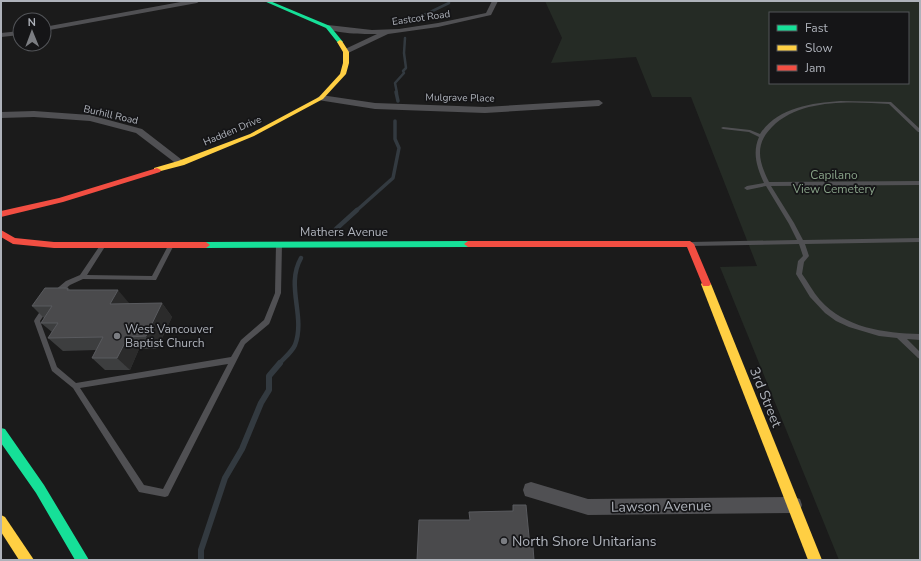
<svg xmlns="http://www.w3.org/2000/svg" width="921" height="561" font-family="'Nunito Sans',sans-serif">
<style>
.green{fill:#252b25;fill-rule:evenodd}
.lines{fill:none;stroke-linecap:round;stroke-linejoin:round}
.stream-far3{stroke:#333a40;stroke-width:2.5}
.stream-far2{stroke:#333a40;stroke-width:3.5}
.stream-far1{stroke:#333a40;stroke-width:4.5}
.stream{stroke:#333a40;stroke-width:6}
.lane{fill:#505053;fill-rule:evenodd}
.street{fill:#505053;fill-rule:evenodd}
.fast{fill:#16e098;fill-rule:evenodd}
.slow{fill:#ffcf43;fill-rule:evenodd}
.jam{fill:#f24e42;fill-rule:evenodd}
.wall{fill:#3d3e3f}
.shaded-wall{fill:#2b2b2b}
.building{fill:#4a4a4c;stroke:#595a5e}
.poi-dot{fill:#7b7d82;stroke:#151517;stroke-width:1.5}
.labels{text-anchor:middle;stroke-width:3.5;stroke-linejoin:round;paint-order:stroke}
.far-street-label{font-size:10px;fill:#aeb2ba;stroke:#151517}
.park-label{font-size:12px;fill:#88a288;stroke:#151517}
.street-label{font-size:12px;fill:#aeb2ba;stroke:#151517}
.poi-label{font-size:12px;fill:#aeb2ba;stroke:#151517;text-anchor:start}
.near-street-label{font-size:14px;fill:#aeb2ba;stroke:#151517}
.near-poi-label{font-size:14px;fill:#aeb2ba;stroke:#151517;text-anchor:start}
</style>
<rect width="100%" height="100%" fill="#1b1b1b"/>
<path class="green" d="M545,1H920V560H839L720,267L757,266L691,97H652L636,57L551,63L562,38ZM770,13H908V83H770Z"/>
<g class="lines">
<g class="stream-far3">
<path d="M420,20L424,15L449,3V1"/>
<path d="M397,93L395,83L404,73L403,71L406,68L404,53L405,38"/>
</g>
<g class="stream-far2">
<path d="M396,92L398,101"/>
<path d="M356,211L393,178L399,148L395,139V121"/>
</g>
<g class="stream-far1">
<path d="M336,229L357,210"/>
<path d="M279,364C284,358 292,352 295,345C306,316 285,286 301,258"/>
</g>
<path class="stream" d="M201,560V550L225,478L242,449L261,403L269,390V376L280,363"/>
<g class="lane">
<path d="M840,101L891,102L920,129V132H918L889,104C852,102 801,98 772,127C754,145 759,162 769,182L920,181V185L771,186L794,223L803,240L920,238V242L805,244L809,256L804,262L802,274C808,282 813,292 820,300C845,328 884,333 920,334V340L907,339L920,352V359L918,358L897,338L879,336L849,327L836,321L825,313L810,297L796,274L798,261L803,256L799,244L690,246L687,244L690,242L797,240L789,224L766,186L747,190L744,188L747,186L764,183C757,168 752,153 759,137L749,132L723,129L721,128L723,127L750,130L760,134C777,108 811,103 840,101Z"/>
<path d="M279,242L282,244L281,293L270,322L269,324L245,344L168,496L165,497L139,492L73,388L52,371L34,321L35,319L43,307H47L48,309L40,321L57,367L76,383L231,357L241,340L264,320L275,293L276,244ZM228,364L163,489L144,485L80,388Z"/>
<path d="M103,243L106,245L87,275L152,276L169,244H173L174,245L156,280L83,279L70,285L58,295H54L53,293L54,291L66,281L80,275L101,244Z"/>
</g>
<g class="street">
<path d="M186,1H200L197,3L44,31V27Z"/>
<path d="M492,1H498L491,15L438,27L388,34L346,54H343V50L377,34C365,34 333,34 325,27L328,25L372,30L399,29L438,23L486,13Z"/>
<path d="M20,31V35L1,37V33Z"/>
<path d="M321,95L375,103L485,107L599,100L603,103L599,106L485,113L375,109L318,100L317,98Z"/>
<path d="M34,111L90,115L142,129L186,163L184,165H178L136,133L90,121L34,117L1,118V112Z"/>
<path d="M531,482L588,499L794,497L800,499L802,505L800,511L794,513L588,515L525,496L523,490L525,484Z"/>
</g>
<g class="fast">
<path d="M264,1H270L330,26L343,42L338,43L326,28Z"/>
<path d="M468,241L472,244L468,247L206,248L202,245L206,242Z"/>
<path d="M1,428L5,429L44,485L89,560H75L36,493L1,443Z"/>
</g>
<g class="slow">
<path d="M340,40L342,41L349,52V63L346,74L323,99L254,136L184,165L157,172H154V168L178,161L250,134L319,97L340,74L343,63V52L337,42Z"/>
<path d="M706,281L709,282L711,284L822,560H808L701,284L703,282Z"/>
<path d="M1,515L5,517L34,560H19L1,532Z"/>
</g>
<g class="jam">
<path d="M157,168L161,170L160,172L63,202L1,217V211L59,198Z"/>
<path d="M1,230L15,238L54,242H206L210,245L206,248H54L13,244L1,237Z"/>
<path d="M468,241H690L694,244L711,284L709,286H703L687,247H468L464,244Z"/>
</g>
</g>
<path class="wall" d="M68,288L70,290L129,303V304L162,303L172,317L157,349H139L130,370H105L92,358L96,350L63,351L48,338L52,332L41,323L44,318L32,306Z"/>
<g class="shaded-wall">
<path d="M118,290L129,303L122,317L110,304Z"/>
<path d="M162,303L172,317L157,349L146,336Z"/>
<path d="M128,337L139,349L130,370L117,358Z"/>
</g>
<g class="building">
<path d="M45,288H68L67,290H118L110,304L162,303L146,336L128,337L117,358H92L103,337L48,338L58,323H41L52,306H32Z"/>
<path d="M513,505H526L530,547H533L534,560H417L419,520H470L469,512L513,511Z"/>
</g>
<g class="poi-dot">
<circle cx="117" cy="336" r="4"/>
<circle cx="504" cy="541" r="4"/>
</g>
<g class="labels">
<g class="far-street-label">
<text transform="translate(421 17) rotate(-8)" y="4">Eastcot Road</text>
<text transform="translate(460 97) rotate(1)" y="4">Mulgrave Place</text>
<text transform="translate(111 114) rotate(13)" y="4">Burhill Road</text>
<text transform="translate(232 130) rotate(-23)" y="4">Hadden Drive</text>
</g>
<g class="park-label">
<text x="834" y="179">Capilano<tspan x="834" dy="14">View Cemetery</tspan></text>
</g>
<g class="street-label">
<text x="344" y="236">Mathers Avenue</text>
</g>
<g class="poi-label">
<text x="125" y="333">West Vancouver<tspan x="125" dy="14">Baptist Church</tspan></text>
</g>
<g class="near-street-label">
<text transform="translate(766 397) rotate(68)" y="5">3rd Street</text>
<text transform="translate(661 506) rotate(-1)" y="5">Lawson Avenue</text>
</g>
<g class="near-poi-label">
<text x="512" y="546">North Shore Unitarians</text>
</g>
</g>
<rect width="921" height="561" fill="none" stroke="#aeb2ba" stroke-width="4"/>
<rect x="769" y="12" width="140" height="72" fill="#151517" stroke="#525458"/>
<rect x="777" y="25" width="20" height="6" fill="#16e098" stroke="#525458"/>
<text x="805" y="32" font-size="12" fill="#aeb2ba">Fast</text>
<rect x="777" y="45" width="20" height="6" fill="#ffcf43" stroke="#525458"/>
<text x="805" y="52" font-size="12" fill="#aeb2ba">Slow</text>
<rect x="777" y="65" width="20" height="6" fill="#f24e42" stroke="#525458"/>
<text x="805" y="72" font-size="12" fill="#aeb2ba">Jam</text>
<g transform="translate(32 32) rotate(359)"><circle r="19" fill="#151517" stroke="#525458"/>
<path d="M0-3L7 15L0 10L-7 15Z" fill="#7b7d82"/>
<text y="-6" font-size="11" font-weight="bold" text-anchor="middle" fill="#aeb2ba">N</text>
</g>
</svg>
